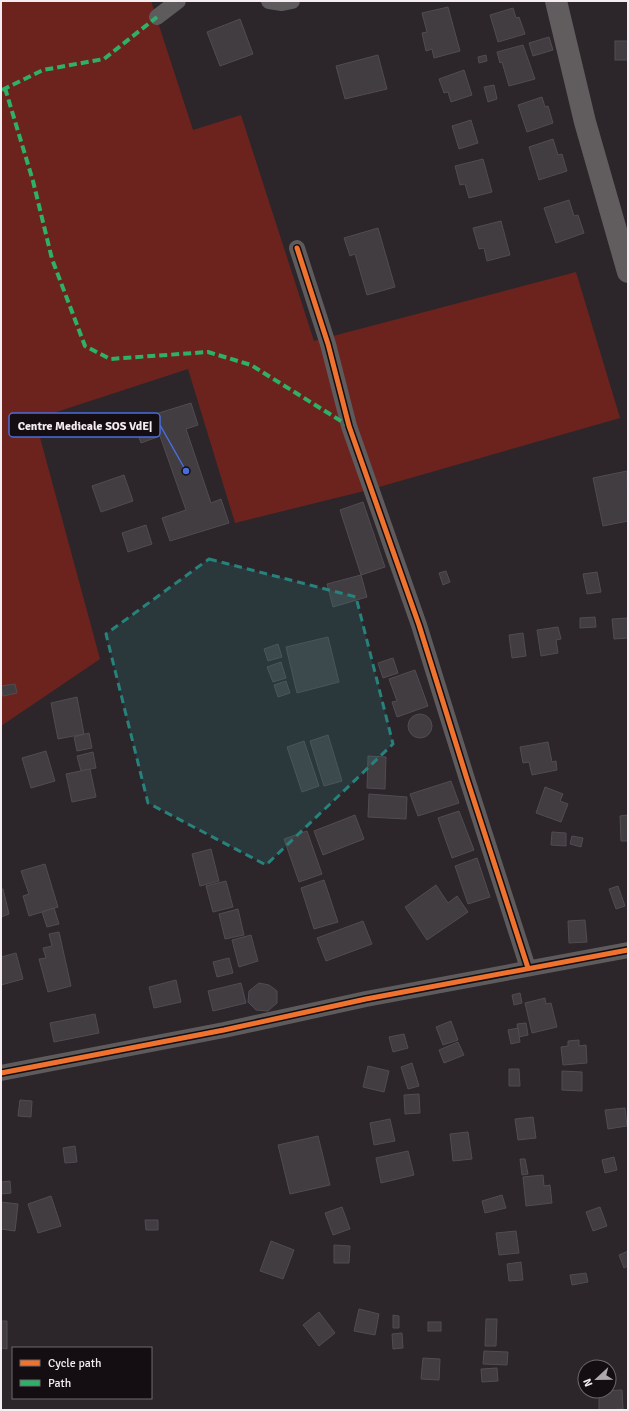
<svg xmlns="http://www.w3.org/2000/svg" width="629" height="1411" font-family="Signika,sans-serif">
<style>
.green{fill:#6d231d}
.building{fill:#413d41;stroke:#504c52}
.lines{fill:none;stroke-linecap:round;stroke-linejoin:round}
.minor{stroke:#5e5b5d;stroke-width:16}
.secondary{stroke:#615d5f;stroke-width:22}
.quiet{stroke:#2db169;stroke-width:4;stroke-dasharray:8 4;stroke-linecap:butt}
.cycleway-casing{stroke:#140e12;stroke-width:8}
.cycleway{stroke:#ef722f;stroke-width:5}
.marked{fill:#26827b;fill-opacity:0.2;stroke:#26827b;stroke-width:3;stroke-dasharray:8 5;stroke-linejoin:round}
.leader{fill:none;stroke:#486edd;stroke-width:1.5}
.callout-dot{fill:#486edd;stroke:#140e12;stroke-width:1.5}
.callout{fill:#140e12;stroke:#486edd;stroke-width:1.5}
.callout-label{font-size:12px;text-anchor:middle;font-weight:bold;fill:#f5ecf2}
</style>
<rect width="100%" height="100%" fill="#2c262b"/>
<path class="green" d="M1,1H151L193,130L241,115L314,341L576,272L620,418L372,489L235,523L188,369L35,419L100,659L1,726Z"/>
<g class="building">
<path d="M448,7L460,51L434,58L432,49L426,51L422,33L427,32L422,13Z"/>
<path d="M513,8L516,18L519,17L525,34L498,42L490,15Z"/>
<path d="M240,19L253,54L220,66L207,32Z"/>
<path d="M549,37L553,50L533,56L529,43Z"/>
<rect x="615" y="41" width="13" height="19"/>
<path d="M523,45L535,79L509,86L502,62L500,63L497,52Z"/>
<path d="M378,55L387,89L345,99L336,66Z"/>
<path d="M486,55L487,61L479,63L478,57Z"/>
<path d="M464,70L472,95L451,102L448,92L444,93L439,79Z"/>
<path d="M494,85L497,99L488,102L484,87Z"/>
<path d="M542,97L545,107L548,106L553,123L527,132L518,105Z"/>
<path d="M471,120L478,143L459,149L452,126Z"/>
<path d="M553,139L558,155L562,154L567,171L539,180L529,147Z"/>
<path d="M483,159L492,192L469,198L465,184L460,185L455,166Z"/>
<path d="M569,200L574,216L578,215L584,233L556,243L544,208Z"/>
<path d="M501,221L510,255L487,261L484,248L479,249L473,228Z"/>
<path d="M378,228L395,287L367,295L355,254L350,256L344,238Z"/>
<path d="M191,403L198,425L186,429L211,503L221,499L229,523L170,541L162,518L186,510L160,436L141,443L133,421Z"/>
<path d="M627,471L628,521L603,526L593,478Z"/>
<path d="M124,475L133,501L101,512L92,486Z"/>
<path d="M363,502L385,567L361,575L340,510Z"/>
<path d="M146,525L152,544L128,552L122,533Z"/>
<path d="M446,571L450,582L443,585L439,573Z"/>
<path d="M597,572L601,592L587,594L583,574Z"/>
<path d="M361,575L367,597L333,607L327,584Z"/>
<path d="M595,617L596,627L580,628V618Z"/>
<path d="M628,618V638L614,639L612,619Z"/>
<path d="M558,627L561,639L556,640L558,653L541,656L537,630Z"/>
<path d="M523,633L526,656L512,658L509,635Z"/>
<path d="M328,637L339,682L297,693L286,647Z"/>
<path d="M278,644L282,657L268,661L264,649Z"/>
<path d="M393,658L398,673L383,678L378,663Z"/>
<path d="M281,662L286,678L273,682L267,667Z"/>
<path d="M415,670L428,706L397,717L392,702L397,701L389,679Z"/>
<path d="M286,681L290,693L278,697L274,685Z"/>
<path d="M15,684L17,693L3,696L1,686Z"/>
<path d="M77,697L84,734L58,739L51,703Z"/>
<circle cx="420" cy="726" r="12"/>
<path d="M89,733L92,748L77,751L74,737Z"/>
<path d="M328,735L342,781L324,786L310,741Z"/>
<path d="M304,741L319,786L302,792L287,747Z"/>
<path d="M548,742L552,762L556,761L557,770L532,775L529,762L523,763L520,747Z"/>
<path d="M46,751L55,781L31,788L22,758Z"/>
<path d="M93,752L96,768L81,771L77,756Z"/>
<path d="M368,756L386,757L385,789L367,788Z"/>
<path d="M90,769L96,797L72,802L66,774Z"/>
<path d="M451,781L459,803L418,816L410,794Z"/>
<path d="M545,787L563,794L560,801L568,804L561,822L536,813Z"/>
<path d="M369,794L407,797L406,819L368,817Z"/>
<path d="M459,811L474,850L452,858L438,818Z"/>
<path d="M355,815L364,839L323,855L314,831Z"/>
<path d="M628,815V841H621L620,816Z"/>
<path d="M307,831L322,874L299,882L284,839Z"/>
<path d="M552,832L566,833V846L551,845Z"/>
<path d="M572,836L583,838L581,847L570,844Z"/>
<path d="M211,849L219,881L200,886L192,854Z"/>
<path d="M477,858L490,897L468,904L455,866Z"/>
<path d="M45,864L58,907L29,916L23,896L29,894L21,871Z"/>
<path d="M324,880L338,922L314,929L301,888Z"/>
<path d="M226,881L233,907L213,912L206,886Z"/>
<path d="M436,885L448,903L457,896L468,912L427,940L405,907Z"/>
<path d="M618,886L625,906L616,909L609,889Z"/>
<path d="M1,889H3L9,914L1,917Z"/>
<path d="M54,908L59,924L47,927L42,912Z"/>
<path d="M238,909L244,935L225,939L219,914Z"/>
<path d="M585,920L587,942L569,943L568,921Z"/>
<path d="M363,921L372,944L326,961L317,938Z"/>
<path d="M59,932L71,986L48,992L39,959L46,958L43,948L52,946L49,934Z"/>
<path d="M251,935L258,961L239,967L232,940Z"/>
<path d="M16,953L23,979L1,985V957Z"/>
<path d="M229,958L233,973L217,977L213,962Z"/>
<path d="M176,980L181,1002L154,1008L149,987Z"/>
<path d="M241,983L246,1003L213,1011L208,991Z"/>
<path d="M259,983L269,985L277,991V1003L268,1011L256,1010L248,1002L249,991Z"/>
<path d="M520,993L522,1003L514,1005L512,995Z"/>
<path d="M545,998L546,1004L551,1003L557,1027L532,1033L525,1003Z"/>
<path d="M95,1014L99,1033L54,1042L50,1023Z"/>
<path d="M451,1021L458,1040L443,1045L436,1027Z"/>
<path d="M526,1023L528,1035L519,1037L517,1024Z"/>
<path d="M518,1028L520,1042L511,1044L508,1030Z"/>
<path d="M404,1034L408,1048L393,1052L389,1037Z"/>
<path d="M579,1040V1046L586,1045L587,1063L563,1065L561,1047L568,1046V1041Z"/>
<path d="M458,1042L464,1055L444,1063L439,1050Z"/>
<path d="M412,1063L419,1086L408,1089L401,1067Z"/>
<path d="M368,1066L389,1071L384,1092L363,1087Z"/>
<path d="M509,1069H519L520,1086H509Z"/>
<path d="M562,1071L582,1072V1091L562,1090Z"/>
<path d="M419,1094L420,1113L405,1114L404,1095Z"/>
<path d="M20,1100L32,1101L31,1117L18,1116Z"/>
<path d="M625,1108L627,1126L608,1129L605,1110Z"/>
<path d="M533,1117L536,1138L518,1140L515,1119Z"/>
<path d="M390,1119L395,1141L374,1145L370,1123Z"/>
<path d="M468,1132L472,1159L453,1161L450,1134Z"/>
<path d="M318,1136L330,1185L290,1194L278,1145Z"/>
<path d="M75,1146L77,1162L65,1163L63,1148Z"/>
<path d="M408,1151L414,1175L381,1183L376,1158Z"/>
<path d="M614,1157L617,1170L605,1173L602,1160Z"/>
<path d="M520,1159H525L528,1174L522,1175Z"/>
<path d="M543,1175L544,1186L550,1185L552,1203L526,1206L523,1177Z"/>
<path d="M10,1181L11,1193L1,1194V1182Z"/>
<path d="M502,1195L506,1208L485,1213L482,1201Z"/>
<path d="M51,1196L61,1226L38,1233L28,1204Z"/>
<path d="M1,1202L18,1204L15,1231L1,1229Z"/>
<path d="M342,1207L350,1229L333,1235L325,1213Z"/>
<path d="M600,1207L607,1226L593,1231L586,1212Z"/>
<path d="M145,1220H158V1230H146Z"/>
<path d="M516,1231L519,1253L499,1255L496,1233Z"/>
<path d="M271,1241L294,1250L283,1279L260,1271Z"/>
<path d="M334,1245L350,1246L349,1263H334Z"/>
<path d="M628,1251V1266L624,1268L619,1255Z"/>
<path d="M521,1262L523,1280L509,1281L507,1264Z"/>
<path d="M586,1273L588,1282L572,1285L570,1275Z"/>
<path d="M359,1309L379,1314L375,1335L354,1331Z"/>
<path d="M319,1312L335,1333L319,1346L303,1325Z"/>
<path d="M393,1315L399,1316V1328H393Z"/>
<path d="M486,1319H497L496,1346H485Z"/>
<path d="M1,1321H7V1349L1,1348Z"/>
<rect x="428" y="1322" width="13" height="9"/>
<path d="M402,1333L403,1348L393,1349L392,1334Z"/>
<path d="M484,1351L508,1352L507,1365L483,1364Z"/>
<path d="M423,1358L440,1359L439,1380L421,1379Z"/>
<path d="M497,1368L498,1381L482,1382L481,1369Z"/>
<path d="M622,1390L623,1409L599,1410V1391Z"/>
</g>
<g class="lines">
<g class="minor">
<path d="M269,1L282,3L292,1"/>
<path d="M157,17L178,1"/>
<path d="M297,248L328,344L349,426L419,625L467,779L528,968"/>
<path d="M1,1073L224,1030L366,999L628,950"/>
</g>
<path class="secondary" d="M556,1L585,122L628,272"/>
<g class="quiet">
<path d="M5,88L33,181L52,259L85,346L110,359L208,352L251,365L349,426"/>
<path d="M2,90L43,70L104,59L157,17"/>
</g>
<g class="cycleway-casing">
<g id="cycleway">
<path d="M297,248L328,344L349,426L419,625L467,779L528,968"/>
<path d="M1,1073L224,1030L366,999L628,950"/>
</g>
</g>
<use href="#cycleway" class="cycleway"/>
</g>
<path class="marked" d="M209,559L356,597L393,744L266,865L148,803L106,634Z"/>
<path class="leader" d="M186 471L160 425"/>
<circle class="callout-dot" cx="186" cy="471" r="4"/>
<rect class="callout" x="9" y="413" width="151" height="24" rx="4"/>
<g class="callout-label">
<text x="85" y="430">Centre Medicale SOS VdE|</text>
</g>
<rect width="629" height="1411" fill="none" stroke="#f5ecf2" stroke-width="4"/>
<rect x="12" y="1347" width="140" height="52" fill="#140e12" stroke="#6e676c"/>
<rect x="20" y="1360" width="20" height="6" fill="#ef722f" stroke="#6e676c"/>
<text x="48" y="1367" font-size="12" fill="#f5ecf2">Cycle path</text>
<rect x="20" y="1380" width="20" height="6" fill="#2db169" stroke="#6e676c"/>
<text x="48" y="1387" font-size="12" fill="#f5ecf2">Path</text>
<g transform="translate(597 1379) rotate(248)"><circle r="19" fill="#140e12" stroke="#6e676c"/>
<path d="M0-3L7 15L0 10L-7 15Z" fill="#afa7ac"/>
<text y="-6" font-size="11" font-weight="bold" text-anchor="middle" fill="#f5ecf2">N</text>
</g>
</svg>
